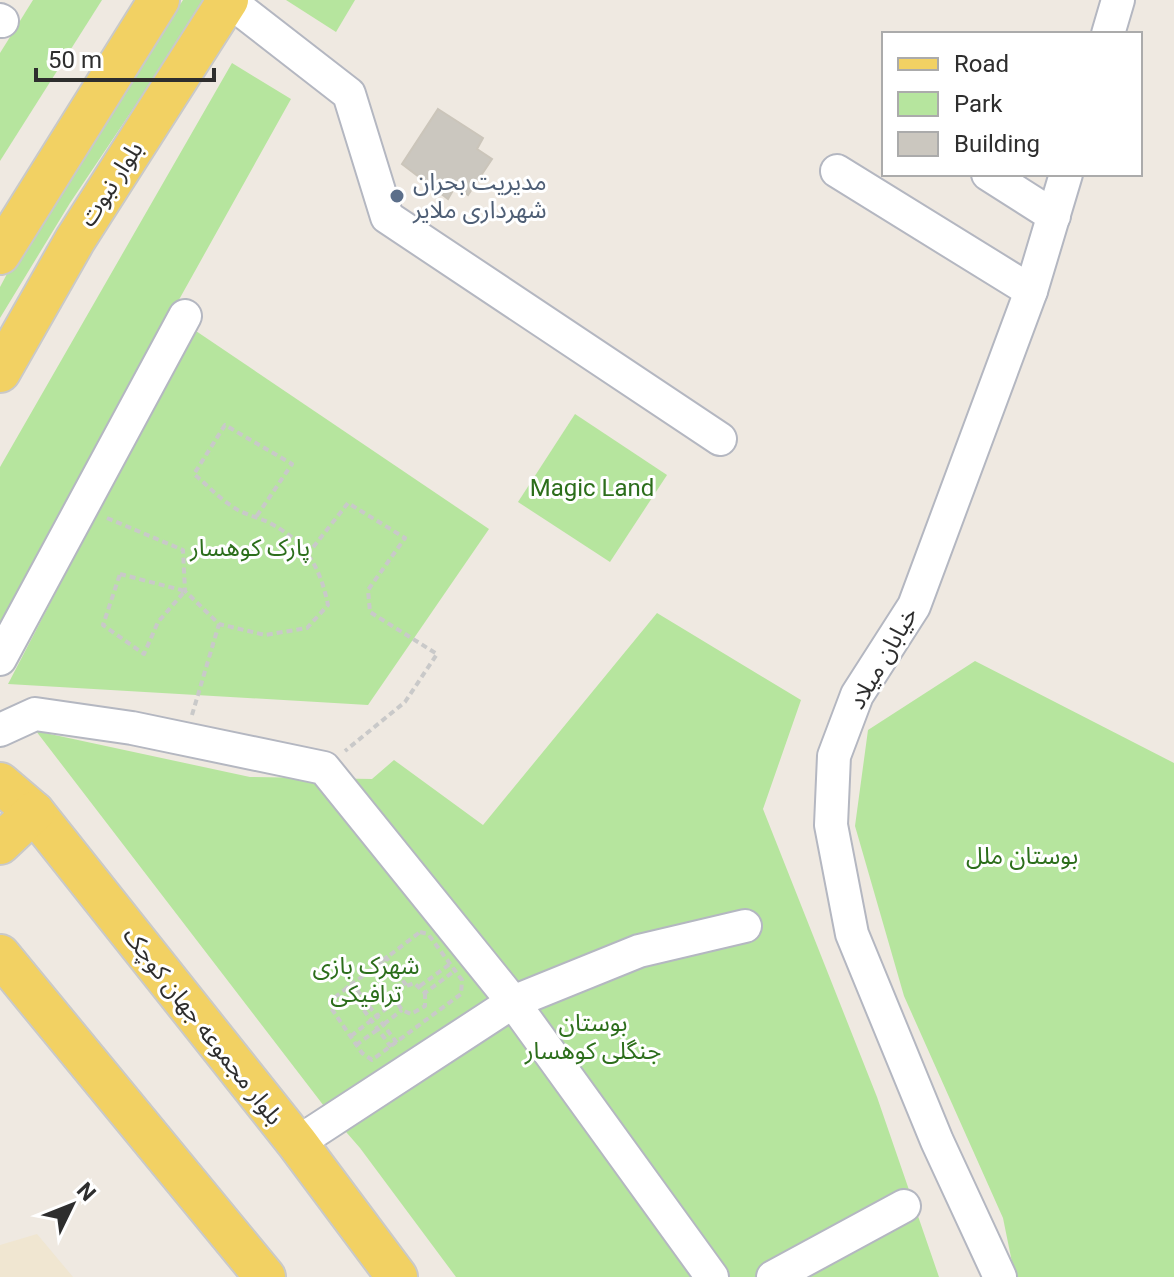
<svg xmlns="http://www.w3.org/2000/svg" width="1174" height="1277" font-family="Roboto,'Noto Sans Arabic',sans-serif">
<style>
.education{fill:#f0e6d1}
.green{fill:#b6e59e}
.building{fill:#cbc7bf;stroke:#cbc5ba;stroke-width:2}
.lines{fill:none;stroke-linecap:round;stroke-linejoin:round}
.minor-casing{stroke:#b4b7c1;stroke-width:36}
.major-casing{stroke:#c9c9c9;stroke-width:44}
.path{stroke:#c9c9c9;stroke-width:4;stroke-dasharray:6 4;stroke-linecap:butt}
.minor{stroke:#fff;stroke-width:32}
.major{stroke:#f2d163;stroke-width:40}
.service-dot{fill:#5c6f8a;stroke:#fff;stroke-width:3}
.labels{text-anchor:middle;stroke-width:6;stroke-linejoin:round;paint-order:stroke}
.service-label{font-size:24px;fill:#4e5e75;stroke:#fff;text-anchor:start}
.street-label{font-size:24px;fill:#2e2e2e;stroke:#fff}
.park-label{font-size:24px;fill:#2c6e1b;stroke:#fff}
</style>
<rect width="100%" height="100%" fill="#efe9e1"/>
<path class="education" d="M37,1234L73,1277H0V1245Z"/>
<g class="green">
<path d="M33,0H102L0,161V53Z"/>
<path d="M183,0H206L70,203L0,318V287L8,272Z"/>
<path d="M286,0H355L336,32Z"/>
<path d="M232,63L291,99L166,323L0,636V467Z"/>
<path d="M193,329L489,529L368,705L8,684Z"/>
<path d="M575,414L667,475L610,562L518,502Z"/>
<path d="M657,613L801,700L763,809L877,1097L939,1277H456L360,1148L327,1110L36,731L250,777L372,779L394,760L483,825Z"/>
<path d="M975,661L1174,763V1277H1015L1003,1218L904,996L855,826L868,730Z"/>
</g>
<path class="building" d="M438,109L483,138L477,149L492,159L468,195L456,185L448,199L402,164Z"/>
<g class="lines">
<g class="minor-casing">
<g id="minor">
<path d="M228,0L349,94L387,217L720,439"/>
<path d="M0,20L2,21"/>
<path d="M1108,34L1118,0"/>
<path d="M837,171L1031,291"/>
<path d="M988,174L1054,216"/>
<path d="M0,659L185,316"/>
<path d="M0,730L35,714L132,728L324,768L513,1002L712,1277"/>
<path d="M297,1143L513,1002L639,951L745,926"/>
<path d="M773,1277L904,1206"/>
<path d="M1000,1277L937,1141L852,934L831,825L834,756L857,695L914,606L1031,291L1066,174"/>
</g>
</g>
<g class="major-casing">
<g id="major">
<path d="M0,254L159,0"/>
<path d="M0,372L75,240L228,0"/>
<path d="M0,783L34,812L297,1143L397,1277"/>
<path d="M0,844L34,812"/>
<path d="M0,955L265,1277"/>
</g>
</g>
<g class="path">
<path d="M107,518L183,550L185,591L219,624L265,635L307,628L328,605C320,566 305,541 268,522C257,517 243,514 233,507C219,498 207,485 194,474L225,425L292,464L256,517"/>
<path d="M307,555L348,503L405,538L368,590L370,612L437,654L405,702L345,751"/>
<path d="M120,574L185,591L158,622L144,654L103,625Z"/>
<path d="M192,715L219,624"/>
<path d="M420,932L428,934L462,980L461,994L372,1060L362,1053L331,1008L330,1001Z"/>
<path d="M385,956L406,985"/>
<path d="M379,960L400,989"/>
<path d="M351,982L397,1043"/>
<path d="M346,986L391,1047"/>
<path d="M420,986L450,964"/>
<path d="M425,993V1006L411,1014L402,1010L396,1001L400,989L414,983L425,993L453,972"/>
<path d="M384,1024L402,1010"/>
<path d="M351,1036L396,1001"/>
<path d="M356,1045L377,1030"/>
</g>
<use href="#minor" class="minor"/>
<use href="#major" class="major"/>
</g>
<circle class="service-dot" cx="397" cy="196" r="8"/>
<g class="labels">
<g class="service-label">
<text x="413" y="190">مدیریت بحران<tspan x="413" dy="28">شهرداری ملایر</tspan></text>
</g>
<g class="street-label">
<text transform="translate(111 184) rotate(-57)" y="8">بلوار نبوت</text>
<text transform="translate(883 658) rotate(-60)" y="8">خیابان میلاد</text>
<text transform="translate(203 1026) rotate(52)" y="8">بلوار مجموعه جهان کوچک</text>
</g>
<g class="park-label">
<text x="592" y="496">Magic Land</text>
<text x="250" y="556">پارک کوهسار</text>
<text x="1022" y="864">بوستان ملل</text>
<text x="366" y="974">شهرک بازی<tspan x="366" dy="28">ترافیکی</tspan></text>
<text x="593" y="1031">بوستان<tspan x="593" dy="28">جنگلی کوهسار</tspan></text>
</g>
</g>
<rect x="882" y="32" width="260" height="144" fill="#ffffff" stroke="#ababab" stroke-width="2"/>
<rect x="898" y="58" width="40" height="12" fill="#f2d163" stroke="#ababab" stroke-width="2"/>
<text x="954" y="72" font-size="24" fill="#2e2e2e">Road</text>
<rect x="898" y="92" width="40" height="24" fill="#b6e59e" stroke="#ababab" stroke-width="2"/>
<text x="954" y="112" font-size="24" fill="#2e2e2e">Park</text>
<rect x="898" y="132" width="40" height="24" fill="#cbc7bf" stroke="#ababab" stroke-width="2"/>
<text x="954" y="152" font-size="24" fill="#2e2e2e">Building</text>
<g transform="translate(72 1205) rotate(47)" stroke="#ffffff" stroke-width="6" paint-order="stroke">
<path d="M0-6L14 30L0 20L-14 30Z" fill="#2e2e2e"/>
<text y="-12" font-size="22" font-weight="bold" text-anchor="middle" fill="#2e2e2e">N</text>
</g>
<path d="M36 68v12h178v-12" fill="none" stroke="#2e2e2e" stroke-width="4"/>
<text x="48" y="68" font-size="24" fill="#2e2e2e" stroke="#ffffff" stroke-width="6" paint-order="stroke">50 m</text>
</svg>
